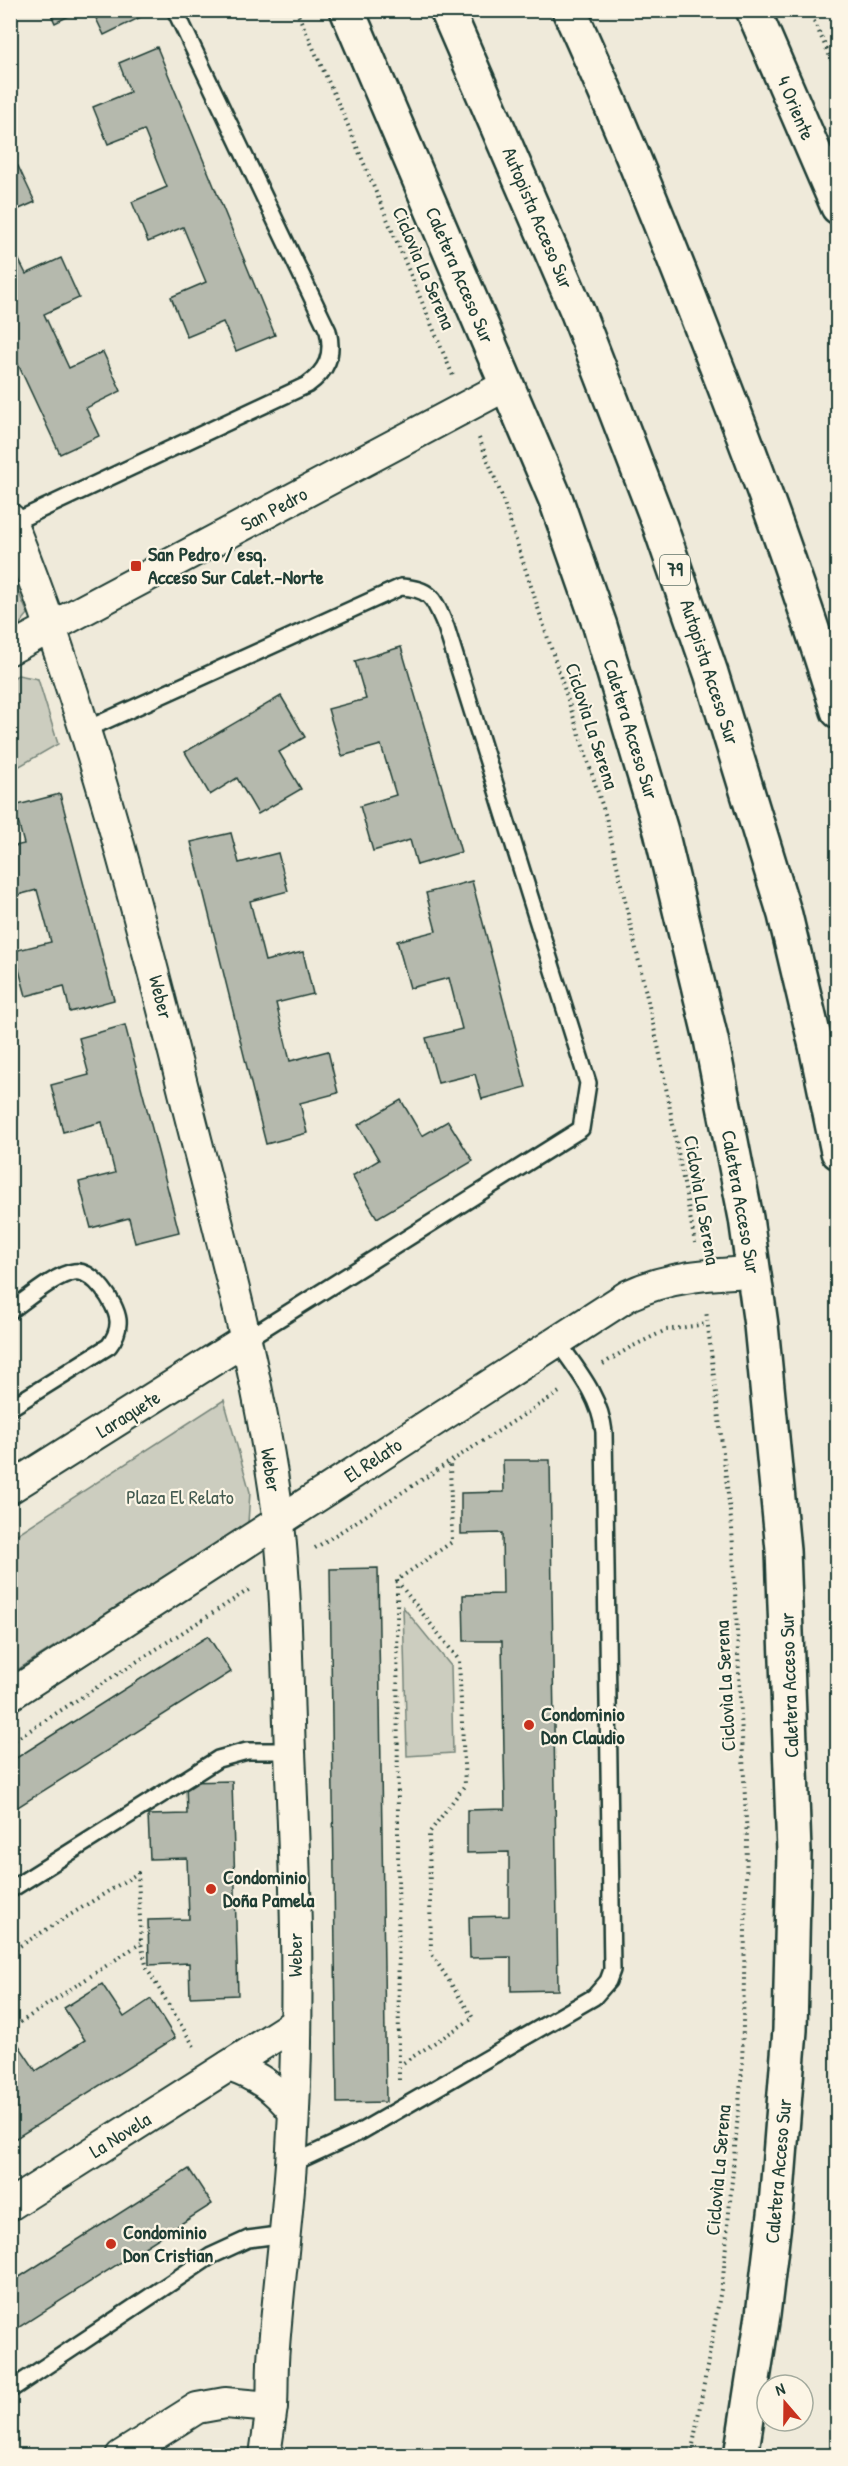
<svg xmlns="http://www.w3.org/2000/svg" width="848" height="2466" font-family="'Patrick Hand',sans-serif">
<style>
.green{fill:#cccdbf;stroke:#76857a;stroke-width:1.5}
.building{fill:#b5b9ad;stroke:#1f3d34;stroke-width:1.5}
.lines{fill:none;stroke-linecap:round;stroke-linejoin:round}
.service-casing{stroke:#1f3d34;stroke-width:20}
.minor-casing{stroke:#1f3d34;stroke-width:34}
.secondary-casing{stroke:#1f3d34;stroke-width:38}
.motorway-casing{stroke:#1f3d34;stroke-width:38}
.path{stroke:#1f3d34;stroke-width:4;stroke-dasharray:1.5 4.5;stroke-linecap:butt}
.service{stroke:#fcf5e5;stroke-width:15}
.minor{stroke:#fcf5e5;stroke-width:30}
.secondary{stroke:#fcf5e5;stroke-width:33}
.motorway{stroke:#fcf5e5;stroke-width:33}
.poi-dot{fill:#c8321e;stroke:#fcf5e5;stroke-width:2}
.labels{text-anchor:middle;stroke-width:4.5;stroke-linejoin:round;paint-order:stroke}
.shield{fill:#fcf5e5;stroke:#617469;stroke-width:1.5}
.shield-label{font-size:18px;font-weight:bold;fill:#1f3d34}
.street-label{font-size:20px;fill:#1f3d34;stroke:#fcf5e5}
.poi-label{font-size:20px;font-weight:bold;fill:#1f3d34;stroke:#fcf5e5;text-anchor:start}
.park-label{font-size:20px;fill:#425a50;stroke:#fcf5e5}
</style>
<rect width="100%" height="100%" fill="#efeada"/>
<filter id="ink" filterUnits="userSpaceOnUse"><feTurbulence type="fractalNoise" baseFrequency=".0167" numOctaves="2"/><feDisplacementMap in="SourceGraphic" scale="12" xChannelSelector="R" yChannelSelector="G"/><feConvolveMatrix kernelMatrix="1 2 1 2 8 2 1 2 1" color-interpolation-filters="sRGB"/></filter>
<g filter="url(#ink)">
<g class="green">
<path d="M10,573L28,614L19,625L11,630Z"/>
<path d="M18,675L38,679L58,744L11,771V679Z"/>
<path d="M224,1400L250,1492L248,1523L11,1674V1538Z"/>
<path d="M403,1607L451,1666L453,1753L407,1756Z"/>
</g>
<g class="building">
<path d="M49,10H81L55,23Z"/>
<path d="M92,10H140L143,16L104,35Z"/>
<path d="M157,47L275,335L236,351L223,322L187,337L171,297L206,282L183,227L148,242L132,202L167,187L144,130L108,144L93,107L130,92L119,63Z"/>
<path d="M18,166L35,202L10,213V169Z"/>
<path d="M10,242L26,274L61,258L79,298L44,314L69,368L103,352L121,391L86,408L99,436L60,454L10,347Z"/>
<path d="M401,647L461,852L417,865L410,840L373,851L360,806L396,795L381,745L342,756L328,709L366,699L355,661Z"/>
<path d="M281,696L305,737L279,752L301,789L258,814L237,778L210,795L185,752Z"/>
<path d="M60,794L114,1000L70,1012L64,986L26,996L14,951L51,942L37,890L10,897V847L24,844L14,806Z"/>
<path d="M231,833L239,863L278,853L288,891L250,901L265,961L303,952L313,994L276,1003L290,1061L328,1051L338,1093L300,1103L307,1133L266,1144L191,842Z"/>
<path d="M472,881L526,1087L482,1099L475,1074L438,1083L426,1038L462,1029L449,978L410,988L397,941L436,931L426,893Z"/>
<path d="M125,1025L179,1232L135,1243L129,1218L91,1228L79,1182L115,1173L102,1122L63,1132L51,1085L89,1075L79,1038Z"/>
<path d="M401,1100L422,1136L448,1121L473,1161L377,1218L352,1176L379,1160L358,1125Z"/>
<path d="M503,1460H550L558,1990L511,1991V1957L470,1958L469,1917L509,1916V1852L467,1853V1810L505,1809L502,1641H464L463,1595L503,1594L502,1533L461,1534V1493L504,1492Z"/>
<path d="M378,1568L386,2102L337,2103L330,1569Z"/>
<path d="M208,1636L231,1672L10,1812V1762Z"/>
<path d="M232,1781L238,1995L190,1997L189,1963L149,1965L148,1920L189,1919L187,1858L150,1859L148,1815L187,1814L186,1782Z"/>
<path d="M102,1984L124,2017L151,1999L175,2038L10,2142V2041L14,2038L36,2071L85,2040L64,2008Z"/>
<path d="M189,2169L212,2204L10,2333V2283Z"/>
</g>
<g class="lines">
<g class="service-casing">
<g id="service">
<path d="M12,523L307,385C327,371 334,355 328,331L175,10"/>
<path d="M85,730L401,587C433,589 434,600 446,627L588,1083L581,1129L245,1340"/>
<path d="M10,1311C26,1300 56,1274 74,1272C93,1269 116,1303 118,1320C119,1330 115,1338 109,1346L10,1408"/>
<path d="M10,1890L218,1759L247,1751H290"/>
<path d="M291,2164L360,2132L594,1997L608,1981L612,1970L604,1432C600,1396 577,1370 557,1341"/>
<path d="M10,2390L211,2256L248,2239L286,2234"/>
</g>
</g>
<g class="minor-casing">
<g id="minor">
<path d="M10,519C87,710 138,909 188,1108C222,1242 260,1377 278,1515C287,1593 287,1673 290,1752C296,1884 300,2018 292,2149C288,2215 279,2281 274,2347C272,2367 273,2387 272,2406C270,2423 267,2439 265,2456"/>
<path d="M10,649L507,385"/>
<path d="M10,1488L245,1340"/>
<path d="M10,1695L629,1295C669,1276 710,1274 753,1272"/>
<path d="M229,2066C256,2075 276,2088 293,2111"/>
<path d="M10,2205L296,2023"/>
<path d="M121,2456L197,2408L225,2403L272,2407"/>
</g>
</g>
<g class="secondary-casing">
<g id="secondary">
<path d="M347,10L556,500L600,626L661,831L711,1039L746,1218L761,1325L783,1550L794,1852L790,2030L776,2206L763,2315L741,2456"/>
<path d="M753,10L838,207"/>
</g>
</g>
<g class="motorway-casing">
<g id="motorway">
<path d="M447,10L578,313L660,526L711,673L785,915L816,1046L838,1152"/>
<path d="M569,10C619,119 664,231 707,342C755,463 800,586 838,711"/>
</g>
</g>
<g class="path">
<path d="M296,10L344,116L453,376"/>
<path d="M809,10L838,74"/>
<path d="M479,438L501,494L606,817L659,1050L695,1243"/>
<path d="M603,1364L629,1348L666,1330L707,1324"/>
<path d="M315,1548L561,1391"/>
<path d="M397,1581L459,1660L465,1785L429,1833L431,1953L473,2018L400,2065"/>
<path d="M10,1743L250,1589"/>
<path d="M10,1952L138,1873L141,1943L147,1969L195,2048"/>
<path d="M10,2029L141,1943"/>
<path d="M399,2080L397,1580L452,1542L450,1462"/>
<path d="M691,2456L723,2278L742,2070L747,1840L732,1528L706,1310"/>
</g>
<use href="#service" class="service"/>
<use href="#minor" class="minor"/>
<use href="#secondary" class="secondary"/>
<use href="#motorway" class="motorway"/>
</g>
</g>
<g class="poi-dot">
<rect x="130" y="560" width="12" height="12" rx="3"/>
<circle cx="529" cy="1725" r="6"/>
<circle cx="211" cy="1889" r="6"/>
<circle cx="111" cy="2244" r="6"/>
</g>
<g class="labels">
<rect class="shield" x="660" y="555" width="30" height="30" rx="4.5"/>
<g class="shield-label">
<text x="675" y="576">79</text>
</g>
<g class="street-label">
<text transform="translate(796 108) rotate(67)" y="7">4 Oriente</text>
<text transform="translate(538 218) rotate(67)" y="7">Autopista Acceso Sur</text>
<text transform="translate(424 268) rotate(67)" y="7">Ciclovìa La Serena</text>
<text transform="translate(460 275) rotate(67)" y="7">Caletera Acceso Sur</text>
<text transform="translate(274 509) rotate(-28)" y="7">San Pedro</text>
<text transform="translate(710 672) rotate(72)" y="7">Autopista Acceso Sur</text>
<text transform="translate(592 726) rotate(72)" y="7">Ciclovìa La Serena</text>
<text transform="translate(631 729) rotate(73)" y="7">Caletera Acceso Sur</text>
<text transform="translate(161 997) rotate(76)" y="7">Weber</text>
<text transform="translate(702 1200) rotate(80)" y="7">Ciclovìa La Serena</text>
<text transform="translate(741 1202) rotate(80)" y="7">Caletera Acceso Sur</text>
<text transform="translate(128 1414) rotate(-32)" y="7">Laraquete</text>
<text transform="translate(373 1460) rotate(-33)" y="7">El Relato</text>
<text transform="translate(271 1470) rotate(81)" y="7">Weber</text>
<text transform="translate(789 1685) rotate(-92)" y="7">Caletera Acceso Sur</text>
<text transform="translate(725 1686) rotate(-93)" y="7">Ciclovìa La Serena</text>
<text transform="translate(295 1955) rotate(-90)" y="7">Weber</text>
<text transform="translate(120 2135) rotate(-32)" y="7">La Novela</text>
<text transform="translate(718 2170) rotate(-85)" y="7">Ciclovìa La Serena</text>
<text transform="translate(778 2171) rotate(-85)" y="7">Caletera Acceso Sur</text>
</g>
<g class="poi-label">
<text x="148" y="561">San Pedro / esq.<tspan x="148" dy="23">Acceso Sur Calet.-Norte</tspan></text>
<text x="541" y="1721">Condominio<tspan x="541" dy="23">Don Claudio</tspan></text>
<text x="223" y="1884">Condominio<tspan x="223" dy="23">Doña Pamela</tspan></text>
<text x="123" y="2239">Condominio<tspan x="123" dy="23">Don Cristian</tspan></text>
</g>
<g class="park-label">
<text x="180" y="1504">Plaza El Relato</text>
</g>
</g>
<rect width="848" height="2466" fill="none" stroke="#fcf5e5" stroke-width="36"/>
<rect x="18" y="18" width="812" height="2430" fill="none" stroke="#1f3d34" stroke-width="2" filter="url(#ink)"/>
<g transform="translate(785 2403) rotate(340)"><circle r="28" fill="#fcf5e5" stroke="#a4ab9e" stroke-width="1.5"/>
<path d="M0-4.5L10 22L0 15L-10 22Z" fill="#c8321e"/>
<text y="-9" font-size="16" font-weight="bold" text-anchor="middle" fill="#1f3d34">N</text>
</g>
</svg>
